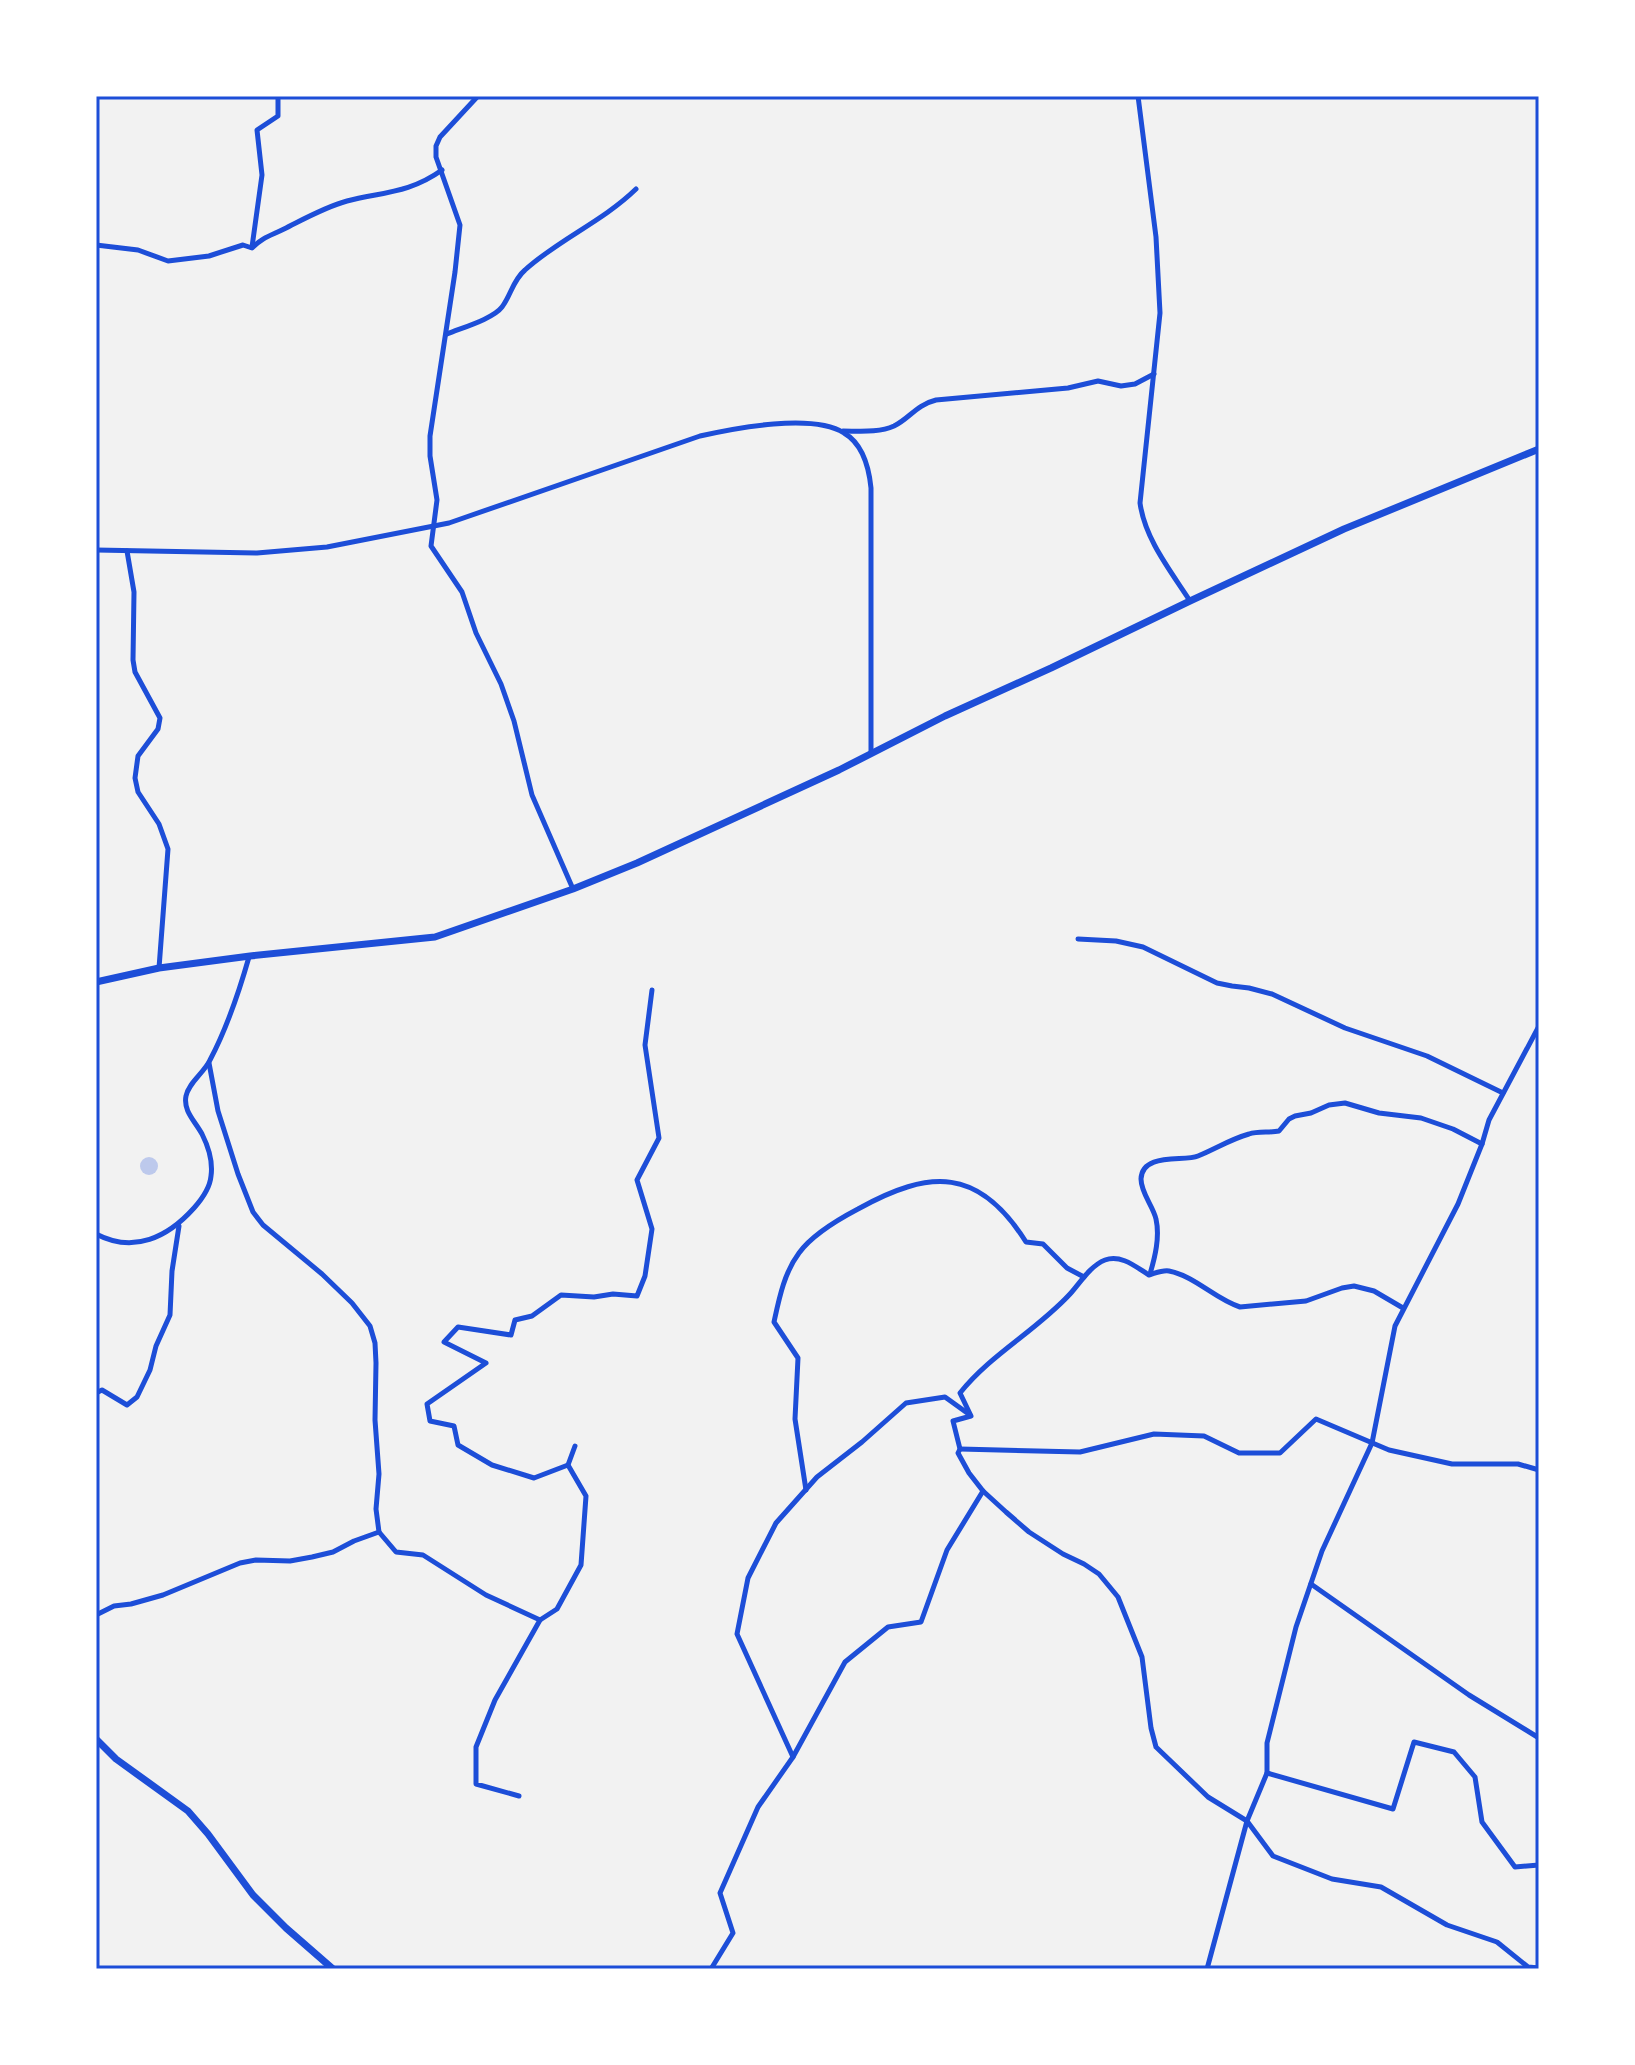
<svg xmlns="http://www.w3.org/2000/svg" width="1635" height="2065" font-family="'Nunito Sans',sans-serif">
<style>
.building{fill:#bdc9ec}
.lines{fill:none;stroke-linecap:round;stroke-linejoin:round}
.minor{stroke:#1d4ed8;stroke-width:5}
.tertiary{stroke:#1d4ed8;stroke-width:7}
.secondary{stroke:#1d4ed8;stroke-width:7}
.neatline{fill:none;stroke:#1d4ed8;stroke-width:3}
</style>
<rect width="100%" height="100%" fill="#f2f2f2"/>
<circle class="building" cx="149" cy="1166" r="9"/>
<g class="lines">
<g class="minor">
<path d="M478,96L440,137L436,146V157L460,225L455,272L430,436V456L437,500L431,546L462,592L476,633L501,684L514,721L532,795L573,889"/>
<path d="M1138,96L1156,237L1160,313L1140,503C1145,539 1170,570 1190,601"/>
<path d="M96,245L138,250L168,261L209,256L243,245L252,248C263,237 270,236 284,229C304,219 325,207 347,201C383,192 410,193 442,170"/>
<path d="M252,247L262,175L257,130L278,116V96"/>
<path d="M447,334C461,328 493,319 502,307C511,295 513,280 525,270C559,239 602,222 636,189"/>
<path d="M843,431C859,431 879,433 894,426C910,418 916,405 936,400L1068,388L1098,381L1121,386L1135,384L1154,374"/>
<path d="M96,550L257,553L327,547L449,523L700,436C735,428 813,413 844,433C863,444 869,468 871,488V753"/>
<path d="M127,551L134,592L133,660L135,672L160,718L158,729L138,756L135,778L138,792L159,824L168,849L159,968"/>
<path d="M1078,939L1116,941L1143,947L1217,983L1232,986L1249,988L1272,994L1345,1028L1427,1056L1503,1093"/>
<path d="M96,1234C134,1254 168,1237 194,1208C202,1199 210,1188 211,1176C213,1162 208,1146 202,1134C195,1121 183,1111 186,1096C189,1082 204,1073 210,1060C227,1028 239,992 249,957"/>
<path d="M1150,1274C1155,1257 1160,1237 1156,1219C1153,1206 1141,1193 1141,1179C1142,1152 1184,1162 1198,1156C1215,1149 1231,1139 1249,1134C1258,1131 1270,1133 1279,1131L1289,1119L1295,1116L1311,1113L1329,1105L1345,1103L1379,1113L1421,1118L1453,1129L1482,1144"/>
<path d="M1403,1308L1374,1291L1354,1286L1342,1288L1306,1301L1240,1307C1215,1299 1195,1276 1169,1271C1162,1270 1156,1273 1149,1275C1136,1267 1121,1254 1105,1260C1090,1266 1080,1283 1070,1294C1036,1331 991,1354 960,1393L971,1416L953,1421L960,1449L958,1453L969,1473L983,1491L1006,1512L1029,1532L1063,1554L1084,1564L1099,1574L1118,1597L1142,1657L1151,1728L1156,1747L1208,1797L1247,1821L1273,1856L1332,1879L1381,1887L1447,1925L1497,1942L1528,1967L1539,1968"/>
<path d="M96,1393L102,1390L127,1405L137,1397L150,1370L156,1346L170,1315L172,1271L179,1226"/>
<path d="M575,1446L568,1465L534,1478L492,1465L458,1445L454,1426L430,1421L427,1404L486,1363L444,1342L458,1327L511,1335L515,1320L532,1316L561,1295L594,1297L613,1294L637,1296L645,1276L652,1229L637,1180L659,1138L645,1045L652,990"/>
<path d="M960,1449L1080,1452L1154,1434L1204,1436L1239,1453H1280L1316,1419L1389,1450L1452,1464H1518L1539,1470"/>
<path d="M806,1490L795,1419L798,1358L774,1322C779,1299 784,1273 799,1253C812,1235 839,1219 858,1209C930,1169 979,1167 1026,1242L1043,1244L1067,1268L1084,1277"/>
<path d="M379,1532L396,1552L423,1555L486,1595L540,1620L495,1700L476,1747V1784L519,1796"/>
<path d="M1311,1584L1469,1695L1539,1738"/>
<path d="M96,1615L114,1606L131,1604L163,1595L240,1563L256,1560L290,1561L312,1557L333,1552L354,1541L379,1532L376,1509L379,1474L375,1420L376,1363L375,1343L370,1326L352,1303L322,1274L263,1225L253,1212L238,1174L218,1111L209,1063"/>
<path d="M540,1620L557,1609L581,1565L586,1496L568,1465"/>
<path d="M793,1757L845,1662L888,1627L921,1622L947,1550L983,1491"/>
<path d="M1267,1773L1393,1809L1414,1742L1454,1752L1475,1777L1482,1822L1515,1867L1539,1865"/>
<path d="M711,1969L733,1933L720,1893L758,1807L793,1757L737,1634L748,1578L776,1523L817,1477L862,1442L906,1403L945,1397L970,1415"/>
<path d="M1207,1969L1247,1821L1267,1773V1743L1296,1627L1322,1551L1372,1443L1395,1326L1458,1204L1482,1144L1489,1120L1539,1026"/>
</g>
<path class="tertiary" d="M96,1739L116,1759L188,1811L208,1834L253,1895L286,1928L333,1969"/>
<path class="secondary" d="M96,982L159,968L250,956L435,937L573,889L637,863L839,770L945,716L1051,668L1190,601L1344,529L1539,449"/>
</g>
<rect width="1635" height="2065" fill="none" stroke="#ffffff" stroke-width="196"/>
<rect x="98" y="98" width="1439" height="1869" class="neatline"/>
</svg>
